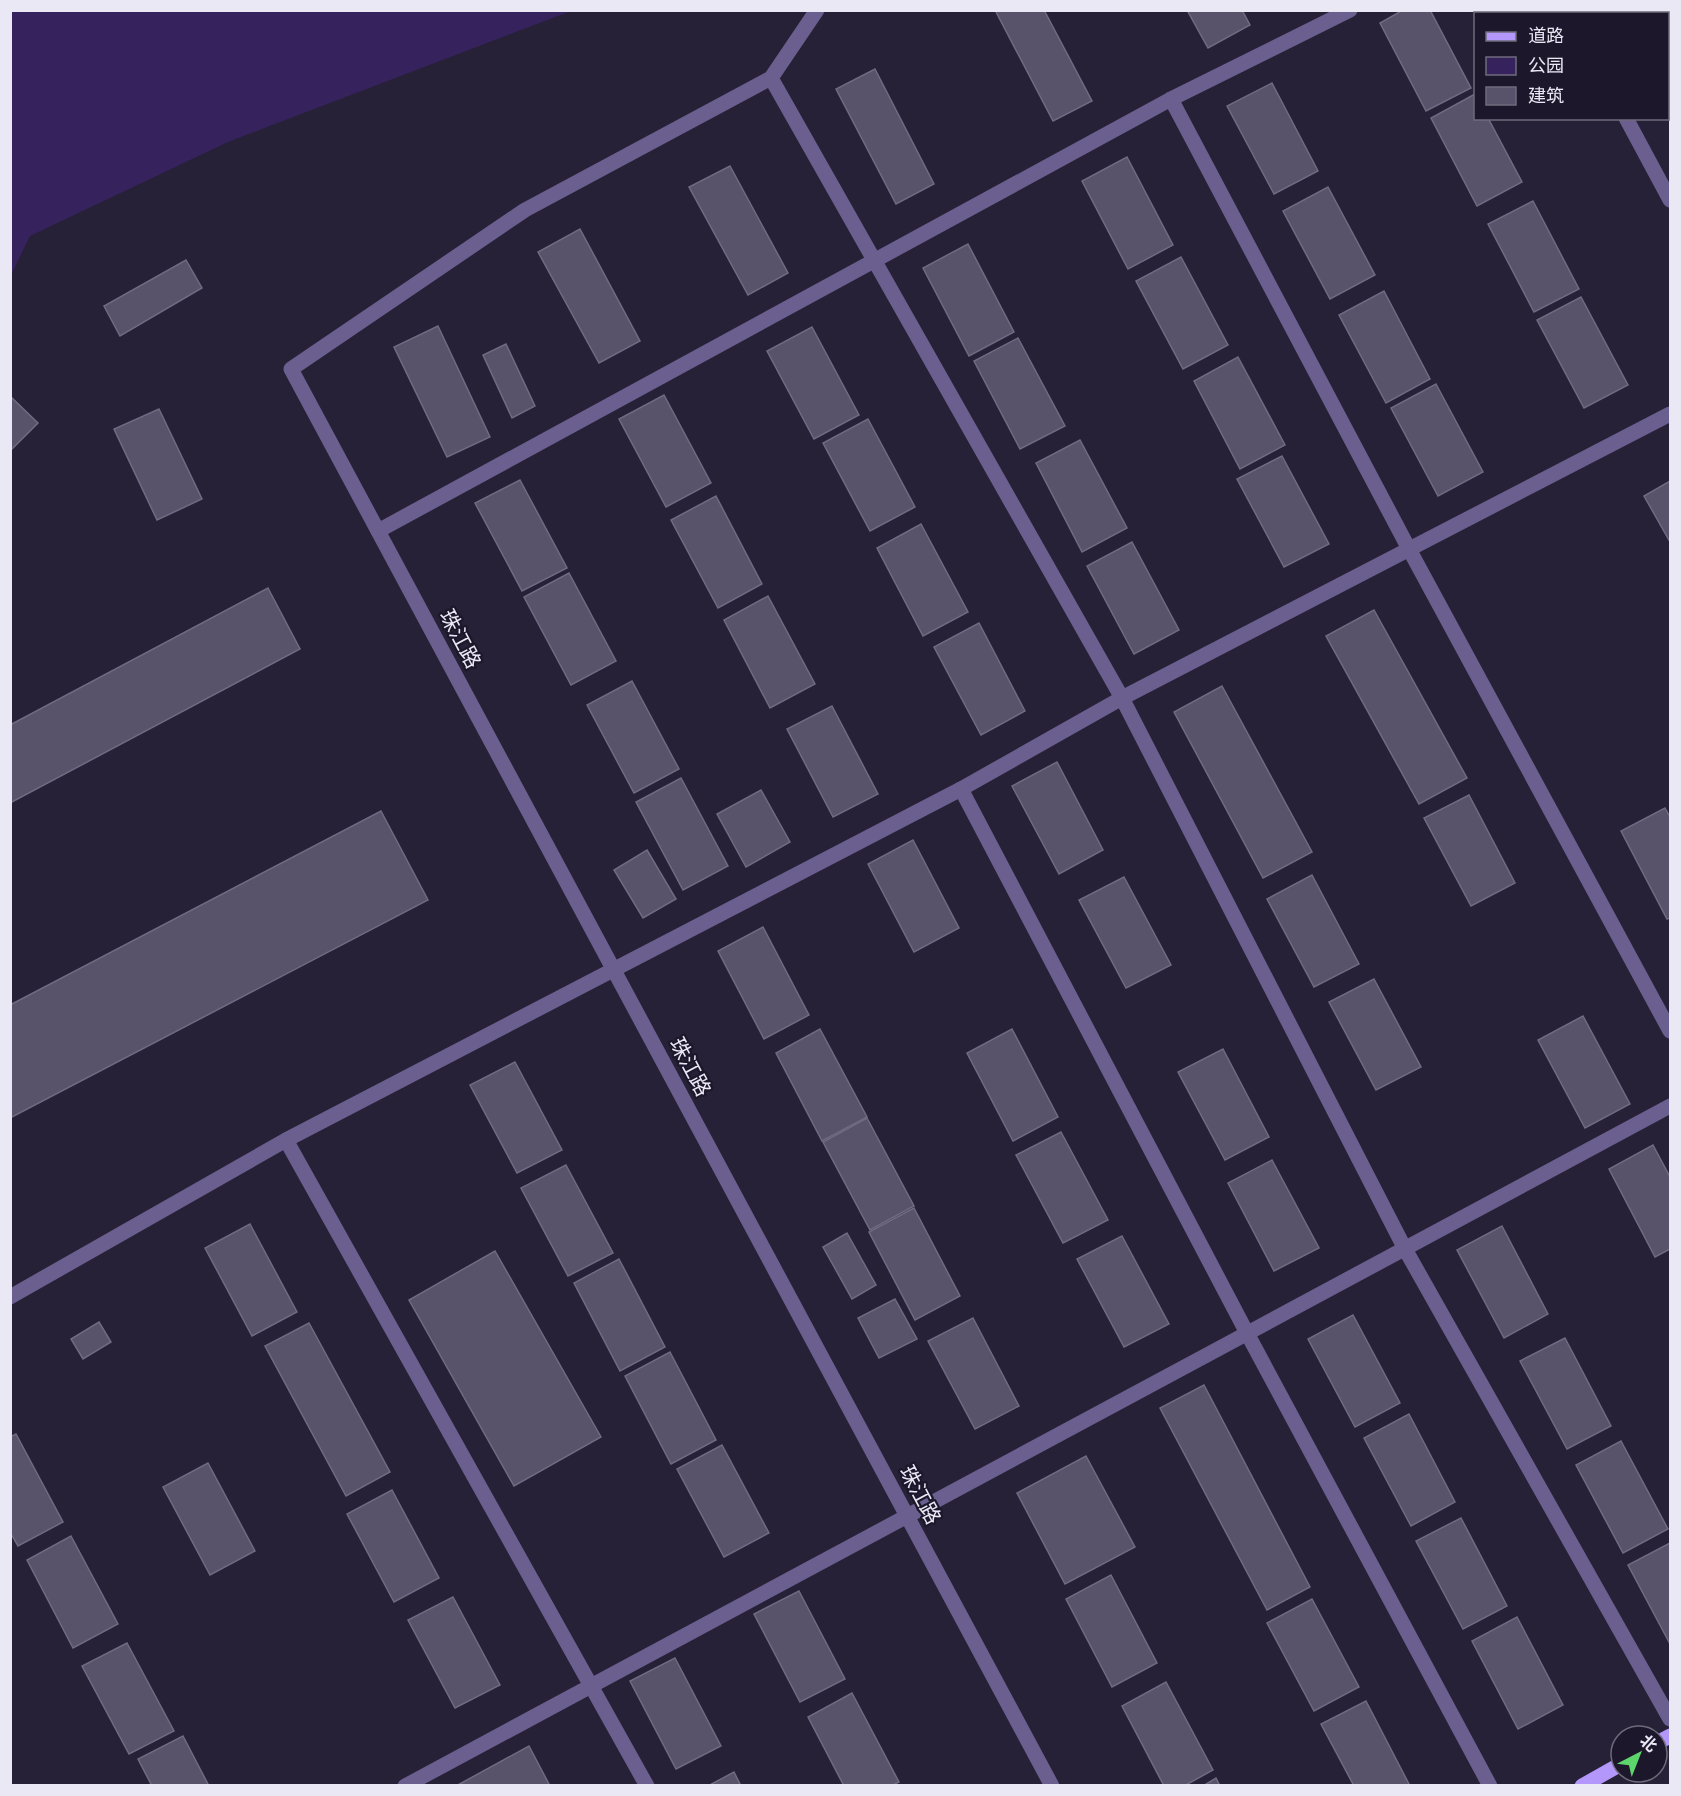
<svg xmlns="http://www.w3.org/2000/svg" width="1681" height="1796" font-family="'Roboto Condensed','Noto Sans SC',sans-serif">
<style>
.green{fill:#36225c}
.building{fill:#58536a;stroke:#706a83;stroke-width:1.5}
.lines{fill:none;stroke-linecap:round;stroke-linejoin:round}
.minor{stroke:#6b5f8f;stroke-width:15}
.major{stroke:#b397fa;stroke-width:15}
.labels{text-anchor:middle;stroke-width:4.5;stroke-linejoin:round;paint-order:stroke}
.street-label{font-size:21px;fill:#ebe8f6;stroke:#1d172b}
</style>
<rect width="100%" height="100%" fill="#262136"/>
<path class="green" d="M11,10H571V11L228,142L30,236L11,275Z"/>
<g class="building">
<path d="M995,10H1044L1092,101L1053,121Z"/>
<path d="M1187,10H1242L1250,25L1208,48Z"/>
<path d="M1403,10H1430L1471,88L1426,111L1380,23Z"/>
<path d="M875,69L934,184L896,204L836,89Z"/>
<path d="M1272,83L1318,171L1274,194L1227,106Z"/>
<path d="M1475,94L1476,118H1488L1522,182L1477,206L1431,118Z"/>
<path d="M1127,157L1173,245L1128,269L1082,181Z"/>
<path d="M730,166L788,273L748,295L689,187Z"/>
<path d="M1328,187L1375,275L1330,299L1283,211Z"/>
<path d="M1533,201L1579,289L1534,312L1488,224Z"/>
<path d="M580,229L640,341L599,363L538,252Z"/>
<path d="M968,244L1014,332L969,356L923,268Z"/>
<path d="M1181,257L1228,345L1183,369L1136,281Z"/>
<path d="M186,260L202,288L120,336L104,306Z"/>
<path d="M1384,291L1430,379L1386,403L1339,315Z"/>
<path d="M1581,297L1628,385L1584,408L1537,320Z"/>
<path d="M438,326L490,437L447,457L394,347Z"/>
<path d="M812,327L859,415L814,439L767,351Z"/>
<path d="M1018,338L1065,426L1020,449L974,361Z"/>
<path d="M506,344L535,406L512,418L483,355Z"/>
<path d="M1238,357L1285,445L1240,469L1194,381Z"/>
<path d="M1436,384L1483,472L1438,496L1391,408Z"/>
<path d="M664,395L711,483L666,507L619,419Z"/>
<path d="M10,396L38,423L10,451Z"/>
<path d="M159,409L202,499L157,520L114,429Z"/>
<path d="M868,419L915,507L870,531L823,443Z"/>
<path d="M1080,440L1127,528L1082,552L1036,463Z"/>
<path d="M1282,456L1329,544L1284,567L1237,479Z"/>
<path d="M520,480L567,568L522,591L475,503Z"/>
<path d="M1670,481V542L1644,496Z"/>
<path d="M716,496L762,584L718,608L671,520Z"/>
<path d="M921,524L968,612L923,636L877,548Z"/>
<path d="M1132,542L1179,630L1134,654L1087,566Z"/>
<path d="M569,573L616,661L571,685L524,597Z"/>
<path d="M268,588L300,649L10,803V725Z"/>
<path d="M768,596L815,684L770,708L724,620Z"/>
<path d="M1374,610L1467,778L1419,804L1326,636Z"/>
<path d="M979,623L1025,711L981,735L934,647Z"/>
<path d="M632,681L679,769L634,793L587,705Z"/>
<path d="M1222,686L1312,852L1263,878L1174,712Z"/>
<path d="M832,706L878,794L833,817L787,729Z"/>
<path d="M1057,762L1103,850L1059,874L1012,786Z"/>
<path d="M681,778L728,866L683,890L636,802Z"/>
<path d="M761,790L790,842L746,867L717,814Z"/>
<path d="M1469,795L1515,883L1471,906L1424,818Z"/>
<path d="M1665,808L1670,817V918L1667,919L1621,831Z"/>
<path d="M381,811L428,900L10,1118V1005Z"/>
<path d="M913,840L959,928L914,952L868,864Z"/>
<path d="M647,850L676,899L643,918L614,870Z"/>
<path d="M1312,875L1359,964L1314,987L1267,899Z"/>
<path d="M1124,877L1171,965L1126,988L1079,900Z"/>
<path d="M763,927L809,1015L764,1039L718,951Z"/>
<path d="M1374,979L1421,1067L1376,1090L1329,1002Z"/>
<path d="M1583,1016L1630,1104L1585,1128L1538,1040Z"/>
<path d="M820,1029L867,1117L822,1141L776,1053Z"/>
<path d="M1012,1029L1058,1117L1013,1141L967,1053Z"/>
<path d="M1223,1049L1269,1137L1225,1160L1178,1072Z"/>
<path d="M515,1062L562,1150L517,1173L470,1085Z"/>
<path d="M867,1118L914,1206L870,1230L823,1142Z"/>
<path d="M1061,1132L1108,1220L1063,1243L1016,1155Z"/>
<path d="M1653,1145L1670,1177V1249L1655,1257L1609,1169Z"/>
<path d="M1272,1160L1319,1248L1274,1271L1228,1183Z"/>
<path d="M566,1165L613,1253L568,1276L521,1188Z"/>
<path d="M914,1208L960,1296L915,1320L869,1232Z"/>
<path d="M250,1224L297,1312L252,1336L205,1248Z"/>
<path d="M1502,1226L1548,1314L1504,1338L1457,1250Z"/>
<path d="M847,1233L876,1285L852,1299L823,1247Z"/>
<path d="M1122,1236L1169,1324L1124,1347L1077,1259Z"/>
<path d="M495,1251L601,1437L514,1486L409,1300Z"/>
<path d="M619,1259L665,1347L620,1371L574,1283Z"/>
<path d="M895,1299L917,1339L879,1358L858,1318Z"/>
<path d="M1353,1315L1400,1403L1355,1427L1308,1339Z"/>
<path d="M973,1318L1019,1406L975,1429L928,1341Z"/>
<path d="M99,1322L111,1342L83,1359L71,1339Z"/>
<path d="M309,1323L390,1472L346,1496L265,1346Z"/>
<path d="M1565,1338L1611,1426L1567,1449L1520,1361Z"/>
<path d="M670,1352L716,1440L671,1464L625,1376Z"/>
<path d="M1204,1385L1310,1587L1267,1610L1160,1408Z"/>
<path d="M1409,1414L1455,1502L1411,1526L1364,1438Z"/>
<path d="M16,1434L63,1522L18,1546L10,1532V1437Z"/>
<path d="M1621,1441L1668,1529L1623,1553L1576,1465Z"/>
<path d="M722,1445L769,1533L724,1557L677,1469Z"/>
<path d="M1086,1456L1135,1547L1065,1584L1017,1493Z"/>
<path d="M208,1463L255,1551L210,1575L163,1487Z"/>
<path d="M392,1490L439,1578L394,1602L347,1514Z"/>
<path d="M1461,1518L1507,1606L1463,1629L1416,1541Z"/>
<path d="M71,1536L118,1624L73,1648L27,1560Z"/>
<path d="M1670,1543V1644L1628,1565Z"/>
<path d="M1111,1575L1157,1663L1112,1687L1066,1599Z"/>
<path d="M799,1591L845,1679L800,1702L754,1614Z"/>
<path d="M453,1597L500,1685L455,1708L408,1620Z"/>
<path d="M1312,1599L1359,1687L1314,1711L1267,1623Z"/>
<path d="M1517,1617L1563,1705L1518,1729L1472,1641Z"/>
<path d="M127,1643L174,1731L129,1754L82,1666Z"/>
<path d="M675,1658L721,1746L676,1769L630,1681Z"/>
<path d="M1166,1682L1213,1770L1184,1786H1164L1122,1706Z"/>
<path d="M852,1693L899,1782L891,1786H844L808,1717Z"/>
<path d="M1366,1701L1410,1786H1354L1321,1724Z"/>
<path d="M183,1736L209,1786H152L138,1759Z"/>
<path d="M529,1746L550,1786H456Z"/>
<path d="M734,1772L741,1786H708Z"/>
<path d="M1216,1778L1220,1786H1203Z"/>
</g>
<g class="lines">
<g class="minor">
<path d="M817,10L771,78L525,210L291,369L1052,1786"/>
<path d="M1568,10L1569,14"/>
<path d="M771,78L1122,698L1405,1249L1670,1719"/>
<path d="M1171,99L1409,549L1670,1031"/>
<path d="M1626,118L1670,200"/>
<path d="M378,531L1171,99L1350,10"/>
<path d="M961,789L1248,1335L1490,1786"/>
<path d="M286,1140L647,1786"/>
<path d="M10,1297L286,1140L961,789L1122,698L1670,414"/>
<path d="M405,1786L1670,1106"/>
</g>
<g class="major">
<path d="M1657,1743L1670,1736"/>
<path d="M1582,1786L1621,1764"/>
</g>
</g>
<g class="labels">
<g class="street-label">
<text transform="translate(460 639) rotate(62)" y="7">珠江路</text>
<text transform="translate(690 1067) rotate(62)" y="7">珠江路</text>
<text transform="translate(920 1495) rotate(62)" y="7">珠江路</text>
</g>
</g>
<rect width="1681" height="1796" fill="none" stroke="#ebe8f6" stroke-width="24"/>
<rect x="1474" y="12" width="195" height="108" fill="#1d172b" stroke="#6f6b7c" stroke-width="1.5"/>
<rect x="1486" y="32" width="30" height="9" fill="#b397fa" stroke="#6f6b7c" stroke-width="1.5"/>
<text x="1528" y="42" font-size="18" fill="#ebe8f6">道路</text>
<rect x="1486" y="57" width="30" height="18" fill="#36225c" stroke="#6f6b7c" stroke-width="1.5"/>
<text x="1528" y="72" font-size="18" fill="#ebe8f6">公园</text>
<rect x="1486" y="87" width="30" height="18" fill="#58536a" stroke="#6f6b7c" stroke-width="1.5"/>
<text x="1528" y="102" font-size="18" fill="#ebe8f6">建筑</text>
<g transform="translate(1639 1754) rotate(42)"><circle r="28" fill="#1d172b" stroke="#6f6b7c" stroke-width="1.5"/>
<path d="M0-4.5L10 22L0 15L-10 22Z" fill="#5ed56c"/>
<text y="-9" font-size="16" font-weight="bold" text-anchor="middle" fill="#ebe8f6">北</text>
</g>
</svg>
